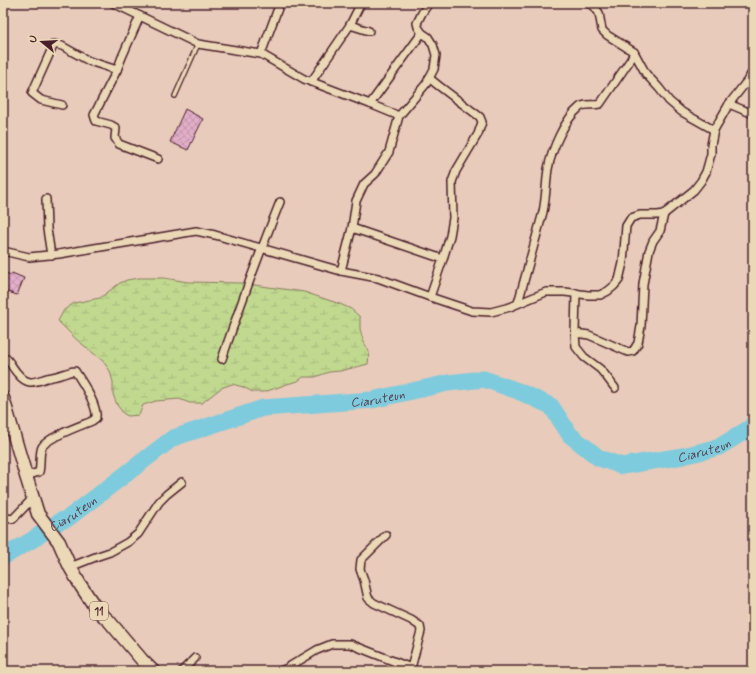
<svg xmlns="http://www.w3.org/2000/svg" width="756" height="674" font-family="Mynerve,sans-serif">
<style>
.wetland{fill:url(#wetland-marsh);stroke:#867c5d}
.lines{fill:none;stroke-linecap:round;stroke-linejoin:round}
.river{stroke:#7ecbdd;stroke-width:17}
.building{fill:url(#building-cross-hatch);stroke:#4a1f2b}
.service-casing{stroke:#4a1f2b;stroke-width:6}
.minor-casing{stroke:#4a1f2b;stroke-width:10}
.trunk-casing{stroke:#4a1f2b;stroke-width:15}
.service{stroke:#ebd8b6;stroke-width:3.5}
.minor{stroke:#ebd8b6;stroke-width:7}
.trunk{stroke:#ebd8b6;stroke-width:12}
.labels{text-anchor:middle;stroke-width:3;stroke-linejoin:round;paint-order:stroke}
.shield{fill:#ebd8b6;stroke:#7a5655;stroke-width:1}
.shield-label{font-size:11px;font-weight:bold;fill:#4a1f2b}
.water-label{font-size:13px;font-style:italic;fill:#54414f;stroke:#ebd8b6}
</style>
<defs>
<pattern id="wetland-marsh" width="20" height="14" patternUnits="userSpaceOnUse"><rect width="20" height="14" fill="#c1d98f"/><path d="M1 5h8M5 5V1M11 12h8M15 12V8" fill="none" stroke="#a7ba7c"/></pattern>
<pattern id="building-cross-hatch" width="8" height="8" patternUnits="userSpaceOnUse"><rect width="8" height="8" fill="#e1adc8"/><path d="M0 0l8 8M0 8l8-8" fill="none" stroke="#c394ac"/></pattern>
</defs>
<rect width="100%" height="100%" fill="#e8cbbb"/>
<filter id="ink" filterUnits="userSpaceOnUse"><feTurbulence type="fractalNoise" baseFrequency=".025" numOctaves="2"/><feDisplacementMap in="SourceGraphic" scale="8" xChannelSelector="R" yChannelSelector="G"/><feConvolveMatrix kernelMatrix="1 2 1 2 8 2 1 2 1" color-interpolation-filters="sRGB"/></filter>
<g filter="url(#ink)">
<path class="wetland" d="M139,278H164L188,282L240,283L304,292L340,304L351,309L360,317V329L363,340L369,352L368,364L340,371L329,372L315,377H303L298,381L287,384L276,388L264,392H253L243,387L232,384L221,388L202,403H190L179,399L156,401L143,405L139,415L128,416L124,414L117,405L113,394V382L110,371L103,361L76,339L58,321L64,310L74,303L100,298L120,283L127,280Z"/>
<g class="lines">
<path class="river" id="s1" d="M3,557L32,540L60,521L67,519L173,438L263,408L372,400L448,383L484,379L518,391L551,406L570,435L599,458L622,466L683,456L719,447L750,428L753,424"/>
</g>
<g class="building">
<path d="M185,109L203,119L188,150L170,142Z"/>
<path d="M3,272L11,275L12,273L24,278L17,295L5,291V289L3,288Z"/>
</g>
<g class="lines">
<g class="service-casing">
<path id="service" d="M175,96L198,44"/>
</g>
<g class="minor-casing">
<g id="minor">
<path d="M113,3L198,44L261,54L304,79L370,104L399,116"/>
<path d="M361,3L350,25L369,31"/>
<path d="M587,3L594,6L599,13L602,30L607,35L634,52L646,74L659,88L669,101L682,112L714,130"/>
<path d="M140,16L122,57L117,70L94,115L96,121L111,125L116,128L115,138L119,144L158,159"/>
<path d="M261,54L280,3"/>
<path d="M429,78L439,86L480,117L482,122L478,134L456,171L452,182L453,218L450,236L443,259L430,297"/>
<path d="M311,82L350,25"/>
<path d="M370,104L422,33"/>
<path d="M729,104L753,114"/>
<path d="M62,105L41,100L32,93L54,44L62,46L89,61L117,70"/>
<path d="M46,199L47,229L51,255"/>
<path d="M352,228L443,259"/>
<path d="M3,251L29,257L59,254L196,231L215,235L341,271L378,278L430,297L472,311L491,312L510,307L546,292H565L588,295H600L608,291L614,286L619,280L623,263L626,226L631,218L640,215H658L664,214L694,190L701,181L706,172L711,154V145L714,130L729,104L747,81L753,71"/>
<path d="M341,271L352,228L356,201L364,184L375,174L389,152L399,116L426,84L434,69L436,55L433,45L428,37L422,33L418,27L417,23L422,13L429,3"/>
<path d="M576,293L575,333L576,347L584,357L600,369L606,376L615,388"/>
<path d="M518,303C526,273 535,242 543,212C546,198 546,183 548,169C552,149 564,120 580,107C586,103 593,106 600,104L631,59L634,52"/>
<path d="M575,333L589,335L628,352L633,351L638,343L641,326L643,284L649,251L653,241L660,231L664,214"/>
<path d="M3,358L7,359C11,364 14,370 18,374C28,386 34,382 47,378C51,377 55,377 60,375C65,374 70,371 75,371C82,382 98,405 96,418L92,421C80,426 48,437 42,447C39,453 41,465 39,472L26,476"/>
<path d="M222,359C240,306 259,254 280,202"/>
<path d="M3,519L6,518L13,519L33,498"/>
<path d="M386,535L361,560L360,569L364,580L368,598L374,603L411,620L420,626L421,631L411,668L409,671"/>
<path d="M70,567L98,556L110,552L128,542L138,534L159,502L167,494L182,482"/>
<path d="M182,671L195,658"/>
<path d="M280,671L287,668L317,650L332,644H350L411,668"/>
</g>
</g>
<g class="trunk-casing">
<path id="trunk" d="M3,398L26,476L38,514L59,542L70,567L81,586L97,610L109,621L142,660L153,671"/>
</g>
<use href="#service" class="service"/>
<use href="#minor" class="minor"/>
<use href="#trunk" class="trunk"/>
</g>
</g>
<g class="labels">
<rect class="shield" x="90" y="602" width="18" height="18" rx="3"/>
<g class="shield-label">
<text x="99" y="615">11</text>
</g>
<g class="water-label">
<text dy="5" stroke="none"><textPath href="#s1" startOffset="418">Ciaruteun</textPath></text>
<text dy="5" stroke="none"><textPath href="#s1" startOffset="778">Ciaruteun</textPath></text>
<text dy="5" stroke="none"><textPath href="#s1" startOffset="82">Ciaruteun</textPath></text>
</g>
</g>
<rect width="756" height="674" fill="none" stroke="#ebd8b6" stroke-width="16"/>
<rect x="8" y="8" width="740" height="658" fill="none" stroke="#4a1f2b" stroke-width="1.5" filter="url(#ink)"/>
<g transform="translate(42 42) rotate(288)" stroke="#ebd8b6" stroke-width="3" paint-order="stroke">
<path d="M0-3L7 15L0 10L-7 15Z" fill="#4a1f2b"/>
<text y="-6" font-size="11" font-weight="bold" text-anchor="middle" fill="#4a1f2b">U</text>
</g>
</svg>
